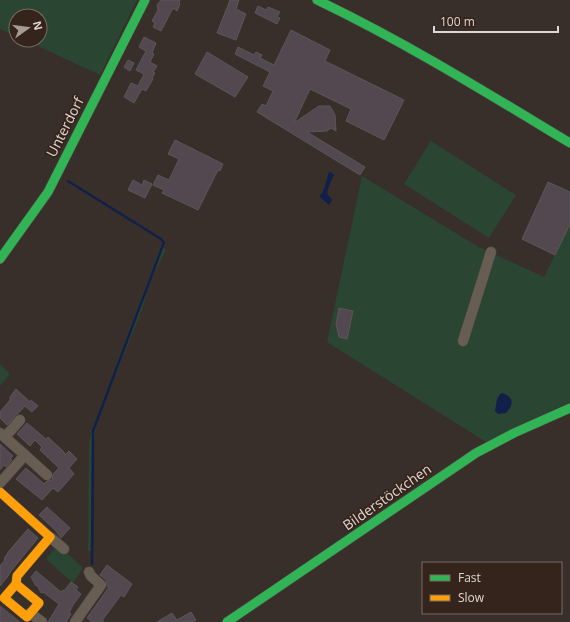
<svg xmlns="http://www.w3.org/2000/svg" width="570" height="622" font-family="'Open Sans',sans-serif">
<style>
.green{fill:#2a4531}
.water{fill:#10204a}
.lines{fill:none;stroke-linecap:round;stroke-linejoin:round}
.stream{stroke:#10204a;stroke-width:2.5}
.building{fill:#53484f;stroke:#5c5658}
.street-casing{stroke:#524b46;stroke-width:11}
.fast-casing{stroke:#524b46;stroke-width:10}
.slow-casing{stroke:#524b46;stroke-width:10}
.street{stroke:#685d53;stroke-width:10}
.fast{stroke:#30b455;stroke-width:9}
.slow{stroke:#ff9f0a;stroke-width:9}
.labels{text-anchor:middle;stroke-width:3.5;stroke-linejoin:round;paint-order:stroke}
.street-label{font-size:14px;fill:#e1d6d0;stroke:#34241b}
</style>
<rect width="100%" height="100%" fill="#382f2b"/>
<g class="green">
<path d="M0,0H137L100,75L25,40H40V16H16V36L0,29Z"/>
<path d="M431,141L516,195L489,238L404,184Z"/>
<path d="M362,176L477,246L544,277L570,223V402L486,442L327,342Z"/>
<path d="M162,246L166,250L150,281L142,309L96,424L94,443L92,552L88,550L89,443L91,433L160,248Z"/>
<path d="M0,364L10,374L0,386Z"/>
<path d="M58,545L83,568L73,583L46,559Z"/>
</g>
<g class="water">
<path d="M329,172L332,173L335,176H333L327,192L328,195L330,197L332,200L329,205L320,197V195L323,192Z"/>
<path d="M502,393C514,397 514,404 506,413L498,414L495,411L497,399L500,394Z"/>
</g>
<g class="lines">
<g class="stream">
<path d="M68,181L161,239L164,243"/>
<path d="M92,564L93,431L163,245"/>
</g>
</g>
<g class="building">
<path d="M161,0H180L179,3L180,4L177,11L173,8L161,31L153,27L155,23L152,21L158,10L157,5Z"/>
<path d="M230,0H239L236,9L246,14L236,40L217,33Z"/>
<path d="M258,6L266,10L268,7L280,12L277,17L280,18L277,24L255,13Z"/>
<path d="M291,30L330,50L325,61L404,100L384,140L346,121L351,109L310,89L294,123L319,106H330L335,115L336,131L331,128L327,131L307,132L365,167L360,175L257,112L262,104L266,106L273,91L263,86L270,72L235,54L238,47L254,55L256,52L262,55L260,58L274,65Z"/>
<path d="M144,37L156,43L152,53L154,54L150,62L157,66L153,72L155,73L152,78L153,79L146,91L142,89L134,103L124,97L131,83L138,86L144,74L136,70L146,51L139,47Z"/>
<path d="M207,52L248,77L235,97L195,74Z"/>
<path d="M128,60L134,63L130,71L124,67Z"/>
<path d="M175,140L223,164L220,171L218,170L198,210L162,193L164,190L153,185L158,175L169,180L179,159L168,154Z"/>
<path d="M133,180L142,185L144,180L152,184L145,198L128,190Z"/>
<path d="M548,182L570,192V224L555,255L522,239Z"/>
<path d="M339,308L353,311L347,339L339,337L336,324Z"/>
<path d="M16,389L30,402L31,400L38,406L32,412L25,406L7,425L0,418V412L10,400V397Z"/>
<path d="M27,423L46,439L48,437L64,452L65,455L69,451L77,459L69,468L74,474L58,492L53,488L42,500L16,479L26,468L44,484L47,481L52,480L53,474L59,468L40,450L42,447L35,440L30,446L17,434Z"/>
<path d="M0,444L13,456L10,459L12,460L6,467L4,465L0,470Z"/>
<path d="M47,507L70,528L61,538L56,531L39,515Z"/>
<path d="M28,529L38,538L11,571L8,576L0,586V566L5,560L4,559L9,551Z"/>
<path d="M107,565L132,584L124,597L121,595L110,610L103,619V622H92L87,618L109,587L107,586L106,580L100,575Z"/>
<path d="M36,571L61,592L63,590L64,591L71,582L78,587L76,590L81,594L73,605L69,613L71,614L66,622H48L59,604L43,592L41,593L37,585L36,586L31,577Z"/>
<path d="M0,606L20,622H0Z"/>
<path d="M191,612L196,620L192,622H157L172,613L177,620Z"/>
</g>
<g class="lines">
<g class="street-casing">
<g id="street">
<path d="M463,341L491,252"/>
<path d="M0,433L25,455L0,483"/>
<path d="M5,437L20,420"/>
<path d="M25,455L47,475"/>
<path d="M50,537L64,549"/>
<path d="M30,613L42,622"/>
<path d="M75,622L101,585L91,576L89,572"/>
</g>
</g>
<g class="fast-casing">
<g id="fast">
<path d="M317,0C405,42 487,93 570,143"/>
<path d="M0,259L48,192L145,0"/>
<path d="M227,622L476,453L514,433L570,408"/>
</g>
</g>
<g class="slow-casing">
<path id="slow" d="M0,492L50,537L17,576L16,584L4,598L27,617L39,603L16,584"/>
</g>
<use href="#street" class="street"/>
<use href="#fast" class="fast"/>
<use href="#slow" class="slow"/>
</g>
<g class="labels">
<g class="street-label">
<text transform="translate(65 127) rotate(-63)" y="5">Unterdorf</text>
<text transform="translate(387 497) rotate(-35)" y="5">Bilderstöckchen</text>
</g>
</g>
<rect x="422" y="562" width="140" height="52" fill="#34241b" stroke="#796b63"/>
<rect x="430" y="575" width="20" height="6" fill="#30b455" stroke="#796b63"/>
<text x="458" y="582" font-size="12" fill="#e1d6d0">Fast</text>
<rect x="430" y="595" width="20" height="6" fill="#ff9f0a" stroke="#796b63"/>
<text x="458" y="602" font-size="12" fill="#e1d6d0">Slow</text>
<g transform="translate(28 28) rotate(76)"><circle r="19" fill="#34241b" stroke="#796b63"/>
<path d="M0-3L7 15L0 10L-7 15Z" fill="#a69c96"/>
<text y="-6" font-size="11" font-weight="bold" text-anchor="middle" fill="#e1d6d0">N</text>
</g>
<path d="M434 26v6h124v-6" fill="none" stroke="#e1d6d0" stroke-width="2"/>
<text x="440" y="26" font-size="12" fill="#e1d6d0" stroke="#34241b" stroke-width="3" paint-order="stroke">100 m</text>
</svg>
